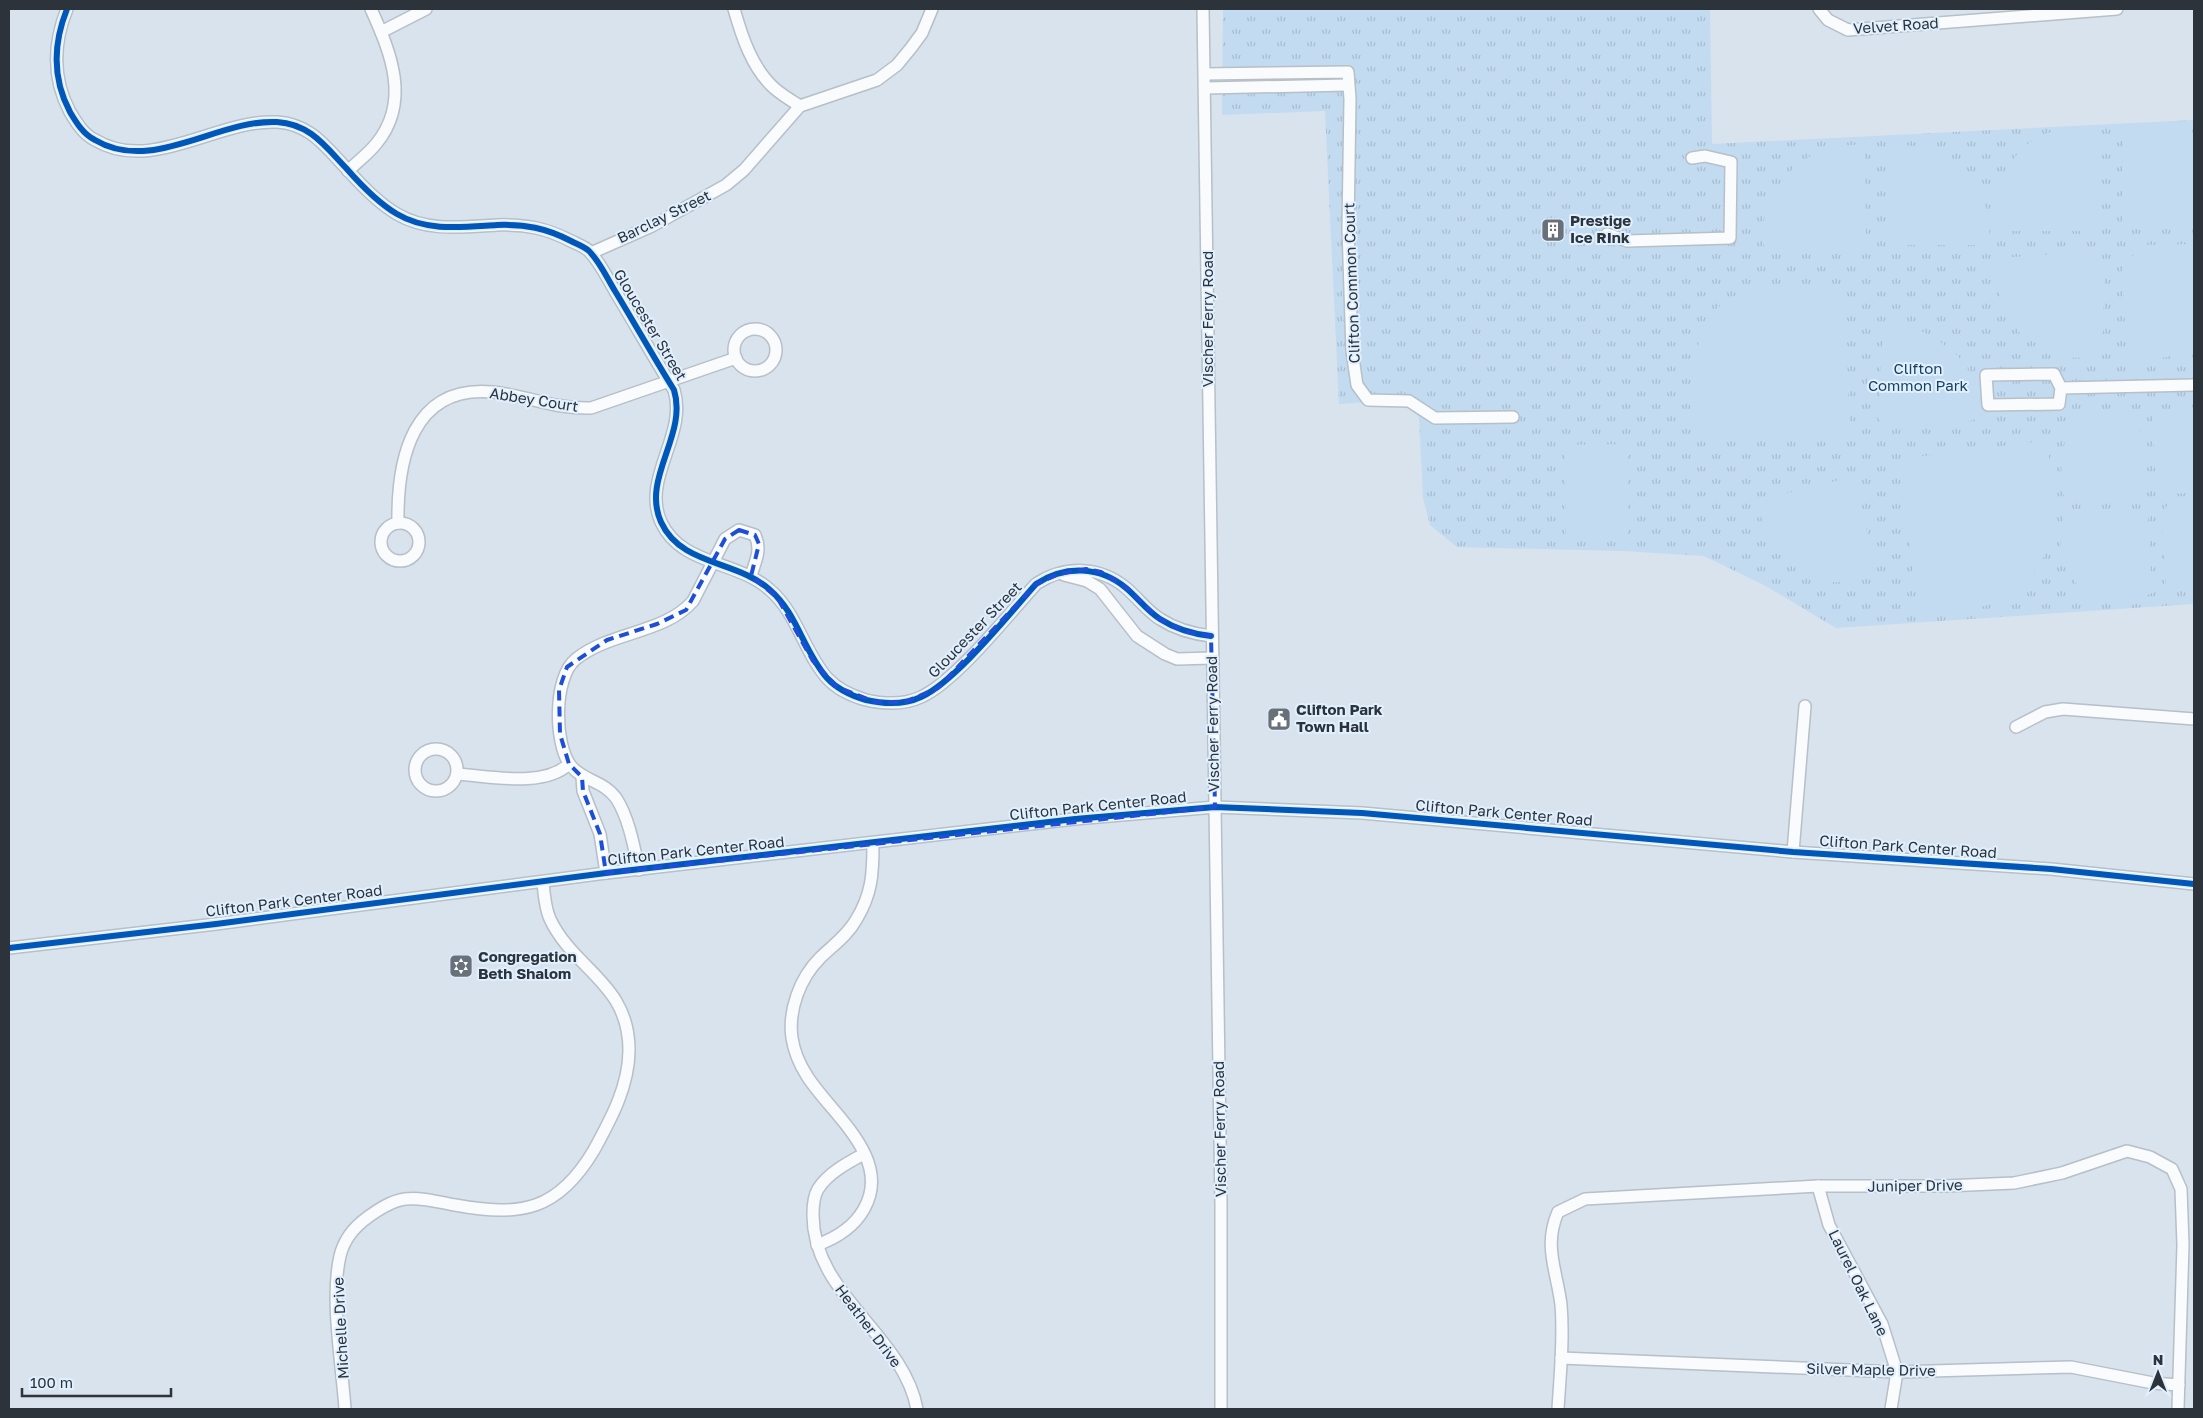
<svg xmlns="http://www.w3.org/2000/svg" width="2203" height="1418" font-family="'Golos Text',sans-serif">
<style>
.park{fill:url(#park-tufts)}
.pitch{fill:#c2dbf0}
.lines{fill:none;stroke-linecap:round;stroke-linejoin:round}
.minor-casing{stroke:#b7bfc7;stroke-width:14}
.minor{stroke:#f9fbfc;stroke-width:11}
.cycleway-casing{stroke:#e0f0ff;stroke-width:9}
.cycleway{stroke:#0057b8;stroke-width:6}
.marked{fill:none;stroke:#1d4ed8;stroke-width:4;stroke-dasharray:10 6;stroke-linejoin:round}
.labels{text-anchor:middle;stroke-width:4;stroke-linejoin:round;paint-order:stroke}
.street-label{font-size:15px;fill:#2c333a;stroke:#e0f0ff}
.poi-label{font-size:15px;font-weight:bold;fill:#2c333a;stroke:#e0f0ff;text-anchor:start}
.park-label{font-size:15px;fill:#174160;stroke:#e0f0ff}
</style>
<defs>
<pattern id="park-tufts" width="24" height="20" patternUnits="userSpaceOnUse" patternTransform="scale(1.25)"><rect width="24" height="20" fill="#c2dbf0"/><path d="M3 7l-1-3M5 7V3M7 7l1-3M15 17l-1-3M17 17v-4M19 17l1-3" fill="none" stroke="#a7bccf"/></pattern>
</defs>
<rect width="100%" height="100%" fill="#d8e3ed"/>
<path class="park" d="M1223,9H1710L1712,144L2194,120V604L1836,628L1764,585L1704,556L1623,551L1457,547L1430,525L1423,498L1419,417L1400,400L1339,404L1325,111L1222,115Z"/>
<g class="pitch">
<path d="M2063,127L2097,130L2101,218L2091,231H1997C1990,199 2002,165 2028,144C2037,136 2052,132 2063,127Z"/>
<path d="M2166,127L2183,132L2194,142V229H2131L2122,220L2123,128Z"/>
<path d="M1865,144L1866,239L1853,248L1764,246V220L1771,196L1795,166L1824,147Z"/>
<path d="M1886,144C1929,145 1963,154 1981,196C1984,203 1988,211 1989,218C1990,227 1989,236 1989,245H1899L1891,239Z"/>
<path d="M2194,244V344C2171,360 2155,360 2127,359L2122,267L2143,245Z"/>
<path d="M2091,252L2105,268L2102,357L2065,358L2021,335L2003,308L1996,283L1997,258Z"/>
<path d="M1768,290H1844L1850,429L1842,436L1695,440C1684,403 1691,324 1727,300C1739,292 1754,292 1768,290Z"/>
<path d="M1883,327L1910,328L1923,332L1935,338L1958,356L1967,367L1979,394L1981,418L1969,421L1888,428L1878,419Z"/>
<path d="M2167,410L2194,413V493L2164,494L2156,488L2152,412Z"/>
<path d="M2111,411L2139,412L2143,487L2135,496L2065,501C2057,457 2058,417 2111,411Z"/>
<path d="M2041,441C2076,501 2055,580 1987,605C1966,613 1941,614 1919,612L1899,470L1909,458Z"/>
<path d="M1627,444L1628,537L1566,539L1565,445Z"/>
<path d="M1843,479L1857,486L1877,577C1862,580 1846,583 1831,582C1791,578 1765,536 1756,501Z"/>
<path d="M2168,505H2194V588L2166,586L2161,513Z"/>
<path d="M2138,510L2148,516L2152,593L2133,601L2107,603L2091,600L2080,589L2063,564L2060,550L2064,514Z"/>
</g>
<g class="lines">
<g class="minor-casing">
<g id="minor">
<path d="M67,9C53,44 52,78 70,112C76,122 83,134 95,140C152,174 217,119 277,122C310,124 325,146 346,168C360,184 378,203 397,214C427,232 463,227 497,225C525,224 546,228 571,241C577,244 585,247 589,251C600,262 607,278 615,291C635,324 654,358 674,390C688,435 641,478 661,522C681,566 737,560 770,590C797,613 804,652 827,678C837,689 852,696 866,700C884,704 904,705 921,697C956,681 1009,614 1036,584C1065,565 1100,566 1126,588C1138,598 1147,611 1160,619C1177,630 1193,634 1211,636"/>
<path d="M734,9C742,37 752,68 774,88C782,95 792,101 800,106"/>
<path d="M1203,9L1221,1204V1409"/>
<path d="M1819,9L1828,20L1848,30L2117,9"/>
<path d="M381,32L426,9"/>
<path d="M1205,74L1348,72L1350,99L1348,228L1352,351L1357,385L1368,400L1409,401L1435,418L1513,417"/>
<path d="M1206,88L1348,85"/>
<path d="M348,171C357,162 368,154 376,144C411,102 391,53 371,9"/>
<path d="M1607,234L1627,241L1730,238L1731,162L1705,156L1692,158"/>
<path d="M591,253L652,226L726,185L744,170L800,106L877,80L897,65L911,48L922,33L932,9"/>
<circle cx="755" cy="350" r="21"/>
<path d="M2061,388L2054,374L1986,375L1988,405L2059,404L2061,388L2194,385"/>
<path d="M398,523C397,460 412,384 493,392C528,396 554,409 591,408L736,358"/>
<circle cx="400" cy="542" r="19"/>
<path d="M1064,575L1087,581L1100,589L1137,636L1165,654L1177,659L1212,658"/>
<path d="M2016,727L2045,712L2063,709L2194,719"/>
<circle cx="436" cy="770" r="21"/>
<path d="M457,774C490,776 544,788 569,764"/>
<path d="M582,777L583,791L600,834L606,873"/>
<path d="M1793,852L1805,706"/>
<path d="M639,870C634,847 629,818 616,798C604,781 583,781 571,766C554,745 553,677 576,659C611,631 664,634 693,601L725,539L739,530L755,535C762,551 755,561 751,576"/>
<path d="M9,948L216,924L606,873L1075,819L1215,807L1362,813L1793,852L2051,869L2194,884"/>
<path d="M864,1154C849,1162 828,1173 818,1189C814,1196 813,1206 813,1214C812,1294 903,1334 917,1409"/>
<path d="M1818,1186L1829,1225L1882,1324L1897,1372L1891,1409"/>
<path d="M817,1245C836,1238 854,1227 864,1209C893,1158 831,1114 807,1076C800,1065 794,1051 792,1038C788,1010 800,978 820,958C832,946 847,936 856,920C872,894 873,874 873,844"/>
<path d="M1561,1358L1897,1372L2071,1367L2153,1383L2179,1385"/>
<path d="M345,1409C342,1364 330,1299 340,1256C344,1239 354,1227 368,1217C379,1209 391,1201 405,1199C421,1197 439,1202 455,1205C521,1217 558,1211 594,1150C611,1119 629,1086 629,1050C629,983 574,970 550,919C545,908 544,894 543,882"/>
<path d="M1558,1409C1560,1375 1564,1339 1561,1305C1557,1271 1543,1246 1558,1212L1585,1199L1818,1186H1946L2014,1183L2062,1173L2127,1151L2150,1157L2172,1169L2181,1189L2183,1245L2178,1409"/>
</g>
</g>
<use href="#minor" class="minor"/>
<g class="cycleway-casing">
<g id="cycleway">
<path d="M67,9C53,44 52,78 70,112C76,122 83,134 95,140C152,174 217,119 277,122C310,124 325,146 346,168C360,184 378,203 397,214C427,232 463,227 497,225C525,224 546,228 571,241C577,244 585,247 589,251C600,262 607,278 615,291C635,324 654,358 674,390C688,435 641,478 661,522C681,566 737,560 770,590C797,613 804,652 827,678C837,689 852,696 866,700C884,704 904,705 921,697C956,681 1009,614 1036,584C1065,565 1100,566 1126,588C1138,598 1147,611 1160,619C1177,630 1193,634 1211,636"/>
<path d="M9,948L216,924L606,873L1075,819L1215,807L1362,813L1793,852L2051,869L2194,884"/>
</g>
</g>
<use href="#cycleway" class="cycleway"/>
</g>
<path class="marked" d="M739,530L755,535L759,544L751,576L777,597L813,661L837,687L875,702H905L938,688L1036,584L1059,574L1086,569L1101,572L1127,588L1158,618L1187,632L1211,636L1215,807L606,873L600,834L583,791L582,777L569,764L560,734L559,690L567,667L607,640L657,624L686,610L725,539Z"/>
<defs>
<g id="building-square" transform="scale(1.25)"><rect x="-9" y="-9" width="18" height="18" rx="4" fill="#687179" stroke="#e0f0ff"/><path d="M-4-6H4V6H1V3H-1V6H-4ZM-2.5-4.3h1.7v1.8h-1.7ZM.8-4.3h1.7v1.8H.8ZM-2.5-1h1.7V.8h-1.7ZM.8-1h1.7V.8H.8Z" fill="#fff"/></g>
<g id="civic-square" transform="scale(1.25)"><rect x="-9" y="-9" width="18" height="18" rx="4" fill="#687179" stroke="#e0f0ff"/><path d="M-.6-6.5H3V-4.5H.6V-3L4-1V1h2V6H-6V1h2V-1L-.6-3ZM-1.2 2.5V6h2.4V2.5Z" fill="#fff"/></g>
<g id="synagogue-square" transform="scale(1.25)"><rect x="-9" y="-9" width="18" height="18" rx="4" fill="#687179" stroke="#e0f0ff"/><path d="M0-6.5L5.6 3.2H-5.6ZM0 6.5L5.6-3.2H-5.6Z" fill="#fff"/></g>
</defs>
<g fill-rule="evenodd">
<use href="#building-square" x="1553" y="230"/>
<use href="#civic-square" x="1279" y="719"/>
<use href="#synagogue-square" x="461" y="966"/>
</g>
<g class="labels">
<g class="street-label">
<text transform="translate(1896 26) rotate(-4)" y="5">Velvet Road</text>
<text transform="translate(664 217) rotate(-26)" y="5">Barclay Street</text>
<text transform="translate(1352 283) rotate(-92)" y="5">Clifton Common Court</text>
<text transform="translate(1208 319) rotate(-90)" y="5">Vischer Ferry Road</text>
<text transform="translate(650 325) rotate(59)" y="5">Gloucester Street</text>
<text transform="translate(534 400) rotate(9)" y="5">Abbey Court</text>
<text transform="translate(975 630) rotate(-46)" y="5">Gloucester Street</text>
<text transform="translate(1213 724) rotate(-91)" y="5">Vischer Ferry Road</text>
<text transform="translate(1098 806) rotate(-6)" y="5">Clifton Park Center Road</text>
<text transform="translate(1504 813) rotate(5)" y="5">Clifton Park Center Road</text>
<text transform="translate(1908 847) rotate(4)" y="5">Clifton Park Center Road</text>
<text transform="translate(696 851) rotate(-6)" y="5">Clifton Park Center Road</text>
<text transform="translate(294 901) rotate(-7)" y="5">Clifton Park Center Road</text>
<text transform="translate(1220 1129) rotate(-91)" y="5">Vischer Ferry Road</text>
<text transform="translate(1915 1186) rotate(-1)" y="5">Juniper Drive</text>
<text transform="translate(1858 1283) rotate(64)" y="5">Laurel Oak Lane</text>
<text transform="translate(868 1326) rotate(53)" y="5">Heather Drive</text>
<text transform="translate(341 1328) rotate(-93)" y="5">Michelle Drive</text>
<text transform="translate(1871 1370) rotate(1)" y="5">Silver Maple Drive</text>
</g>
<g class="poi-label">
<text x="1570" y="226">Prestige<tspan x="1570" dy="17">Ice RInk</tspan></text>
<text x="1296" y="715">Clifton Park<tspan x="1296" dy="17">Town Hall</tspan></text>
<text x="478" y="962">Congregation<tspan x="478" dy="17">Beth Shalom</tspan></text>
</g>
<g class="park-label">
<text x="1918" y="374">Clifton<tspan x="1918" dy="17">Common Park</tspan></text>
</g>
</g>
<rect width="2203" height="1418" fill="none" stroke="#2c333a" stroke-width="20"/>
<g transform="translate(2158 1373)" stroke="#e0f0ff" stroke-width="4" paint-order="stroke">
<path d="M0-4L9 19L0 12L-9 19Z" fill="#2c333a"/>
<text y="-8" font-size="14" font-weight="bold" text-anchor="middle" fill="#2c333a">N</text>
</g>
<path d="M22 1388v8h149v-8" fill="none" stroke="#2c333a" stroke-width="2.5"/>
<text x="30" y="1388" font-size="15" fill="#2c333a" stroke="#e0f0ff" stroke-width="4" paint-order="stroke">100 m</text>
</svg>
